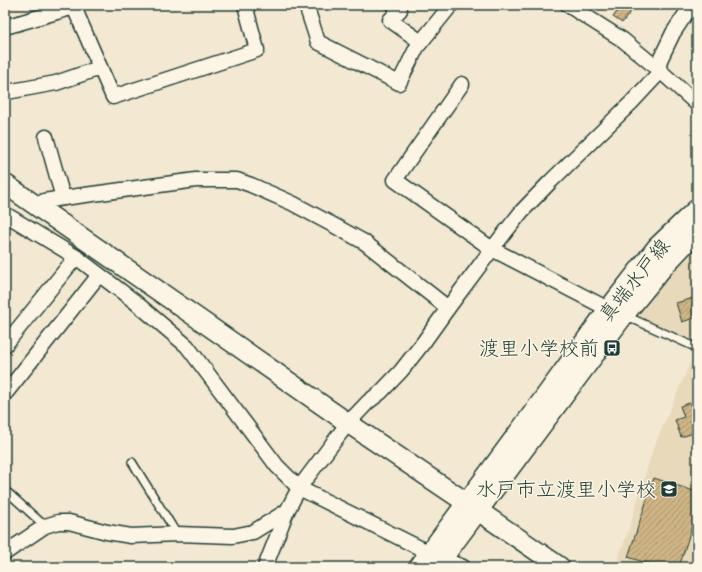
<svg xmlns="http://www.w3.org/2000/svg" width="702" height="572" font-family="Caveat,'Klee One',sans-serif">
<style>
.built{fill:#e8d9bb}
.building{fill:url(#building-hatch);stroke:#1f3d34}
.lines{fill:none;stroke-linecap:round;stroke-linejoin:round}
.lane-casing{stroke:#1f3d34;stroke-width:10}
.street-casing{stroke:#1f3d34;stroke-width:17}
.secondary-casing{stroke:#1f3d34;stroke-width:22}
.lane{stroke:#fcf5e5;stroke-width:7}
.street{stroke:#fcf5e5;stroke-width:14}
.secondary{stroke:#fcf5e5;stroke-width:19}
.labels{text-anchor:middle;stroke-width:3;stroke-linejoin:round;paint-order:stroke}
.street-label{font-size:20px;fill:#1f3d34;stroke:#fcf5e5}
.poi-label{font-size:20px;fill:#1f3d34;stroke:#fcf5e5;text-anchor:end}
</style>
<defs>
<pattern id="building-hatch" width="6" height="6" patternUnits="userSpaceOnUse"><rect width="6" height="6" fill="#cfb585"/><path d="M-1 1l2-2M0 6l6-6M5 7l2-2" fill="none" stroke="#a7946e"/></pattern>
</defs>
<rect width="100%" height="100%" fill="#f3e8d2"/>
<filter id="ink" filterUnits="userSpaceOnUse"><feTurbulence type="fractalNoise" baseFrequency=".025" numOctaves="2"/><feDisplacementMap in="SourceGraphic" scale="8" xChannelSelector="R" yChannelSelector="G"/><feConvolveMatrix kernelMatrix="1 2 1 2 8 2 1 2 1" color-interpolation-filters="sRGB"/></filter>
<g filter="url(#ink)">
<g class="built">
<path d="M697,246V345L637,315L673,267Z"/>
<path d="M697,347V567H615L629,529L653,449Z"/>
</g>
<g class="building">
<path d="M622,5H636L622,23L613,17Z"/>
<path d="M672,5H688L684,12Z"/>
<path d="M697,297V317L682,322L676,303Z"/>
<path d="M690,403L693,414L697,412V432L681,437L675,420L684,417L680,406Z"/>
<path d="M654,478L697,492V511L679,567H659L628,557Z"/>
</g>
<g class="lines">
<g class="lane-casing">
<g id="lane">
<path d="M624,315L695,347"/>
<path d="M132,462L177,534"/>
<path d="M5,490L45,526"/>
</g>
</g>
<g class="street-casing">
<g id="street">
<path d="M73,5L113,97L257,50L245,5"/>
<path d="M306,5L318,42L399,83L417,47L451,5"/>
<path d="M394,5L400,10L390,20L421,42"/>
<path d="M568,5L623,40L658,69L697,104"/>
<path d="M5,27L74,7"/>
<path d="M462,84L395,180L492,249L608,309"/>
<path d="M5,90L7,92L56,83L100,68"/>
<path d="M46,137L63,198"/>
<path d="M39,208L44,201L63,198L196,180H237L251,185L292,203L335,226L364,242L448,308"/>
<path d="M5,214L76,257L134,301L187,346L277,466L299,488L442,559L463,567"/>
<path d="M5,345L76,257"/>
<path d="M5,394L99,275"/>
<path d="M5,553L45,526L58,522H69L107,532L131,536L177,534L233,536L253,532L287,511L299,488L348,423L368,402L381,392L401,371L423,343L448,308L492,249L522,211L551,181L632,102L658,74L660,60L673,33L685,15L694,5"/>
<path d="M265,567L287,511"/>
</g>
</g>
<g class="secondary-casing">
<g id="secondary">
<path d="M5,184L269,368L348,423L467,503L560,567"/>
<path d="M419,567L544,398L607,311L657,247L681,224L697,209"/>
<path d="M436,567L624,315L664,266L697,231"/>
</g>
</g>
<use href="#lane" class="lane"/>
<use href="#street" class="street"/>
<use href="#secondary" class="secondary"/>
</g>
</g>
<defs>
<g id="bus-square" transform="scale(0.9)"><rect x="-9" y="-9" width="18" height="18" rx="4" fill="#1f3d34" stroke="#fcf5e5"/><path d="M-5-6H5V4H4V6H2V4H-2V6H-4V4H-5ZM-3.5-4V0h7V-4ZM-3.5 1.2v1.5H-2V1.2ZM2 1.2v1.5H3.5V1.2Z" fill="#fff"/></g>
<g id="school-square" transform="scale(0.9)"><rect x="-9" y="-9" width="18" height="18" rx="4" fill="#1f3d34" stroke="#fcf5e5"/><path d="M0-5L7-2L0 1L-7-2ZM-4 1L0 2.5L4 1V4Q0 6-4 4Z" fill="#fff"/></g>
</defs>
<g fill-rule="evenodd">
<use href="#bus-square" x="612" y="348"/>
<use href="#school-square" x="669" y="489"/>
</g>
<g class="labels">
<g class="street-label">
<text transform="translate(634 280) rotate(-51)" y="7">真端水戸線</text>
</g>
<g class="poi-label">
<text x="599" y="355">渡里小学校前</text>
<text x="656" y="496">水戸市立渡里小学校</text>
</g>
</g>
<rect width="702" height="572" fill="none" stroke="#fcf5e5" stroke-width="20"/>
<rect x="10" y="10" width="682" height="552" fill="none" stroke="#1f3d34" stroke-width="1.5" filter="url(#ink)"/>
</svg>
